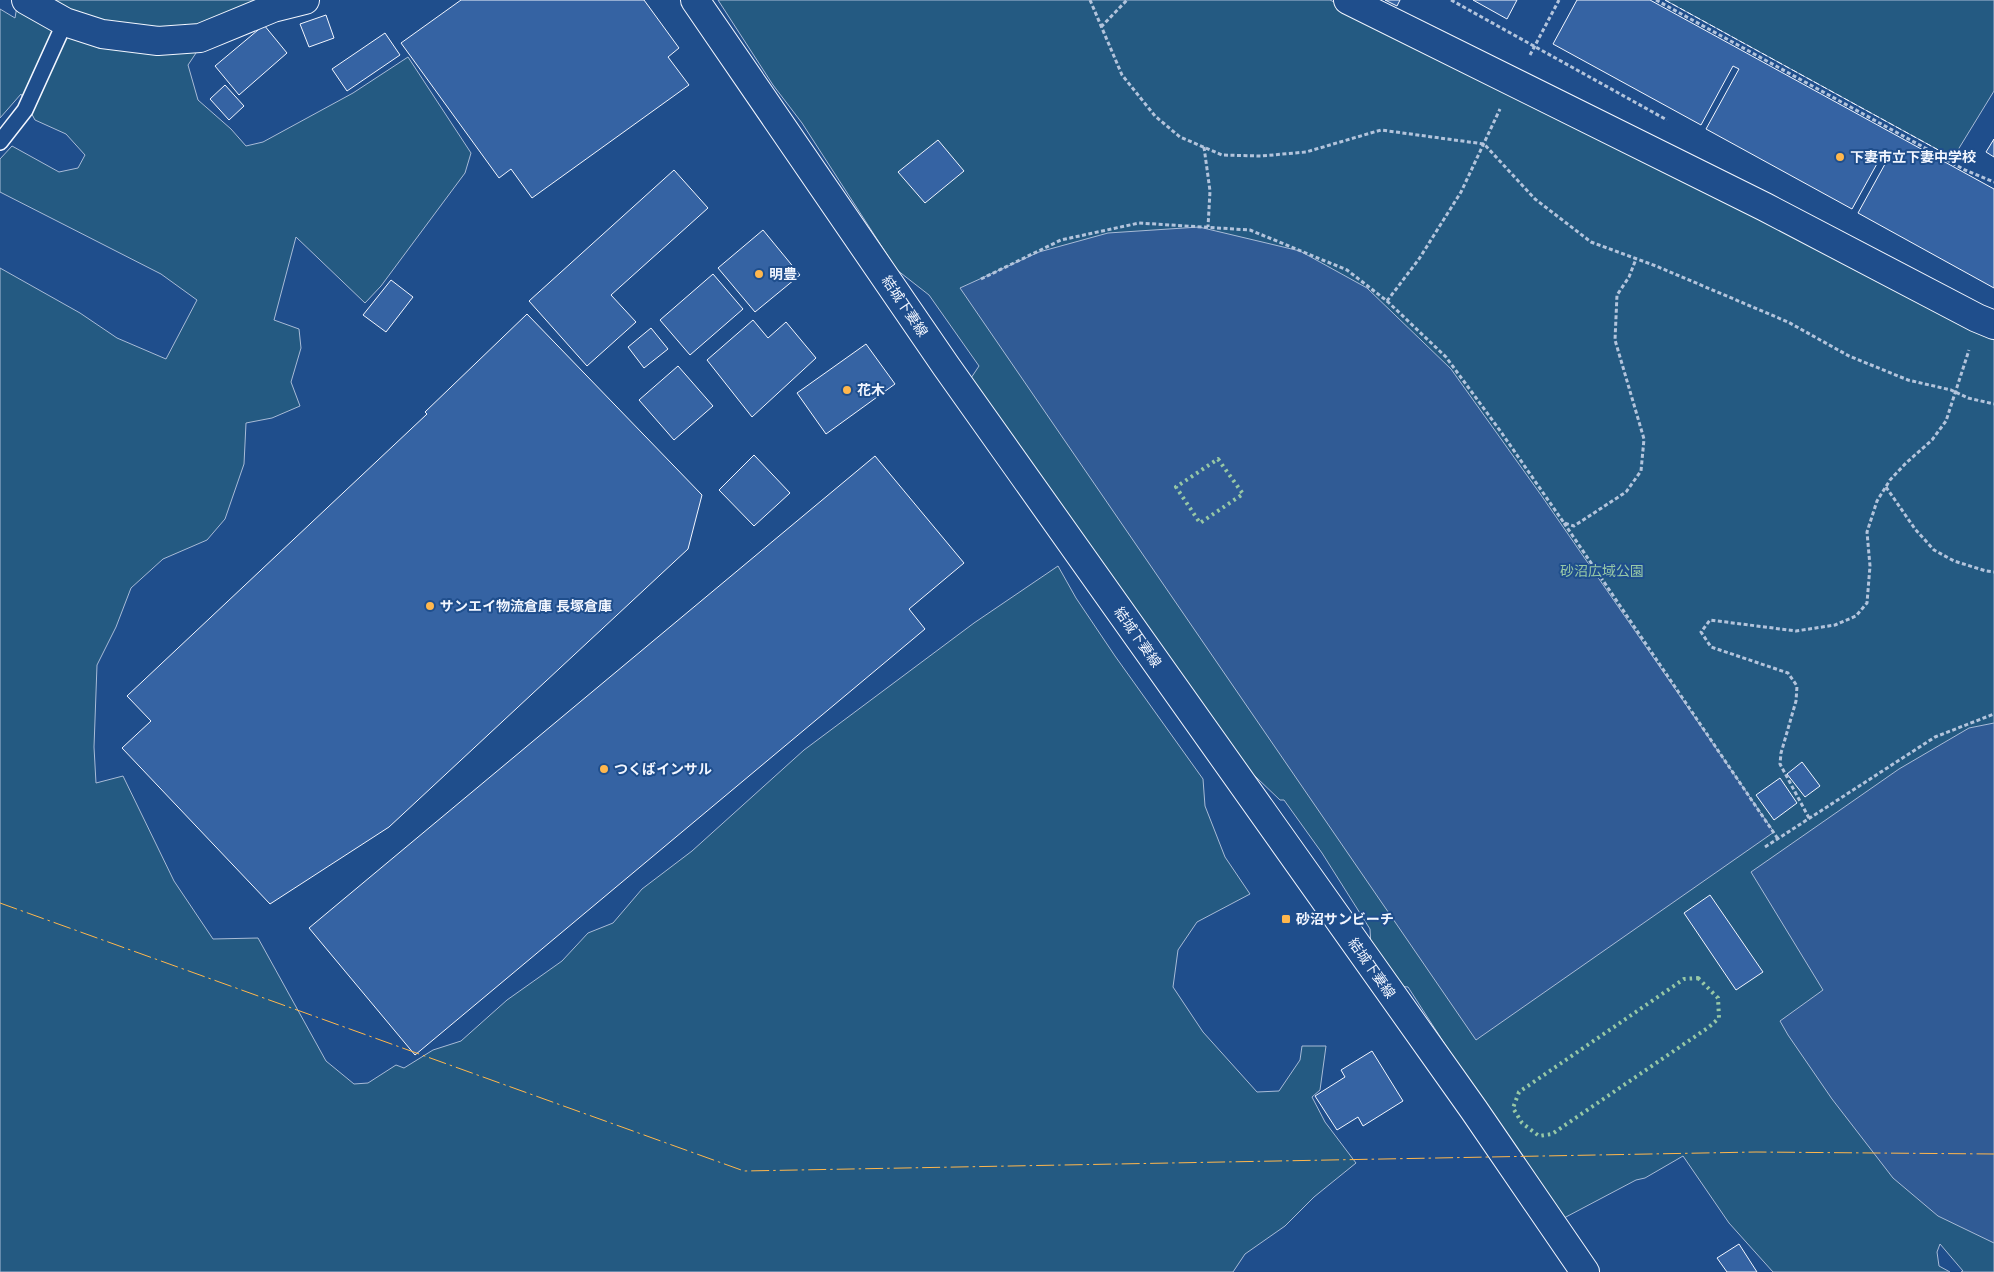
<svg xmlns="http://www.w3.org/2000/svg" width="1994" height="1272" font-family="'Work Sans','Noto Sans JP',sans-serif">
<style>
.green{fill:#245a82;stroke:#a8bbd7}
.parking{fill:#305b95;stroke:#a8bbd7}
.building{fill:#3563a3;stroke:#f2f6ff}
.lines{fill:none;stroke-linecap:round;stroke-linejoin:round}
.lane-casing{stroke:#f2f6ff;stroke-width:18}
.street-casing{stroke:#f2f6ff;stroke-width:30}
.primary-casing{stroke:#f2f6ff;stroke-width:30}
.path{stroke:#b3c4dc;stroke-width:3;stroke-dasharray:4 2.5;stroke-linecap:butt}
.lane{stroke:#1f4e8c;stroke-width:15}
.street{stroke:#1f4e8c;stroke-width:28}
.primary{stroke:#1f4e8c;stroke-width:28}
.hedge{stroke:#97c8a6;stroke-width:4;stroke-dasharray:2.5 4;stroke-linecap:butt}
.fence{stroke:#f2f6ff;stroke-width:1;stroke-dasharray:6 2.5;stroke-linecap:butt}
.power{stroke:#ffb74d;stroke-width:1;stroke-dasharray:18 4 2.5 4;stroke-linecap:butt}
.poi-dot{fill:#ffb74d;stroke:#1f4e8c;stroke-width:2}
.labels{text-anchor:middle;stroke-width:4;stroke-linejoin:round;paint-order:stroke}
.poi-label{font-size:14px;font-weight:bold;fill:#f2f6ff;stroke:#1f4e8c;text-anchor:start}
.street-label{font-size:14px;fill:#f2f6ff;stroke:#1f4e8c}
.park-label{font-size:14px;fill:#97c8a6;stroke:#1f4e8c}
</style>
<rect width="100%" height="100%" fill="#1f4e8c"/>
<g class="green">
<path d="M18,0H273L198,50L188,65L198,100L231,129L246,146L263,142L353,93L408,57L471,153L465,173L381,286L365,303L296,237L274,320L299,329L301,348L291,382L300,406L272,418L246,423L244,464L225,519L207,540L163,559L131,588L116,627L97,665L94,747L96,783L123,776L174,881L213,939L258,938L326,1061L354,1084L368,1083L396,1065L404,1068L433,1050L461,1041L507,1000L562,961L588,933L613,923L642,889L692,851L804,750L974,623L1058,566L1076,598L1115,656L1203,779L1205,806L1225,857L1250,894L1197,922L1178,950L1173,987L1203,1032L1257,1092L1279,1091L1300,1060L1302,1046H1326L1320,1090L1312,1097L1325,1122L1356,1163L1314,1197L1285,1226L1245,1254L1233,1272H0V268L80,313L117,338L166,359L197,300L161,274L0,192V159L12,146L59,172L78,168L85,155L66,134L35,120L21,94L0,118V9L15,18Z"/>
<path d="M718,0H1330L1766,214L1994,334V1272H1961L1963,1271L1940,1244L1937,1252L1939,1266L1950,1272H1773L1729,1223L1683,1156L1645,1178L1636,1180L1564,1218L1477,1094L1408,987L1397,986L1371,947L1370,929L1322,853L1284,800H1280L1236,758L969,381L979,366L929,295L897,270L802,123L773,85Z"/>
<path d="M1665,0H1994V91L1953,158Z"/>
</g>
<g class="parking">
<path d="M1199,227L1300,251L1367,288L1451,369L1541,495L1774,832L1476,1040L960,288L1039,252L1108,233Z"/>
<path d="M1994,723V1243L1938,1216L1893,1178L1832,1099L1788,1035L1780,1021L1823,990L1751,872L1899,769L1969,728Z"/>
</g>
<g class="building">
<path d="M461,0H644L679,48L668,57L689,85L532,198L511,169L499,178L401,43Z"/>
<path d="M1385,0H1400L1397,6Z"/>
<path d="M1473,0H1517L1507,19Z"/>
<path d="M1577,0H1650L1994,189V288L1858,213L1890,155L1884,151L1852,209L1706,129L1739,69L1733,66L1701,125L1553,44Z"/>
<path d="M326,15L334,38L309,47L300,24Z"/>
<path d="M264,25L287,53L239,95L215,66Z"/>
<path d="M385,33L400,55L347,91L332,69Z"/>
<path d="M225,85L244,106L229,120L210,99Z"/>
<path d="M1994,139V157L1986,152Z"/>
<path d="M938,140L964,171L925,203L898,172Z"/>
<path d="M674,170L708,208L611,295L636,322L587,366L529,301Z"/>
<path d="M763,230L800,275L755,312L718,268Z"/>
<path d="M713,274L743,309L690,355L660,320Z"/>
<path d="M391,280L413,297L386,332L363,315Z"/>
<path d="M527,314L702,495L688,549L389,827L270,904L122,748L151,721L127,696L427,414L425,412Z"/>
<path d="M753,320L768,338L786,322L816,358L752,417L707,360Z"/>
<path d="M651,328L668,349L644,368L628,347Z"/>
<path d="M866,344L895,384L826,434L797,393Z"/>
<path d="M678,366L713,406L674,440L639,400Z"/>
<path d="M754,455L790,493L754,526L719,490Z"/>
<path d="M875,456L964,563L909,609L925,629L415,1055L309,928Z"/>
<path d="M1802,762L1820,786L1805,797L1787,774Z"/>
<path d="M1780,778L1797,803L1774,820L1756,795Z"/>
<path d="M1710,895L1763,972L1736,990L1684,913Z"/>
<path d="M1372,1051L1403,1101L1363,1126L1358,1117L1337,1130L1315,1096L1345,1077L1341,1070Z"/>
<path d="M1739,1244L1757,1272H1727L1717,1258Z"/>
</g>
<g class="lines">
<g class="lane-casing">
<path id="lane" d="M0,142L25,110L65,22"/>
</g>
<g class="street-casing">
<g id="street">
<path d="M26,0L65,22L102,34L158,41L200,38L273,8L305,0"/>
<path d="M1348,0L1765,207L1977,318L1994,325"/>
</g>
</g>
<g class="primary-casing">
<path id="primary" d="M695,0L946,366L1474,1110L1585,1272"/>
</g>
<g class="path">
<path d="M1090,0L1122,75L1155,116L1180,137L1222,155L1261,156L1306,152L1381,130L1484,144L1535,199L1591,242L1656,266L1788,322L1849,356L1908,380L1951,390L1968,398L1994,404"/>
<path d="M1451,0L1667,120"/>
<path d="M1656,0L1965,170L1994,182"/>
<path d="M1101,27L1127,0"/>
<path d="M1530,55L1559,0"/>
<path d="M1204,147L1210,191L1208,227"/>
<path d="M981,279L1061,240L1139,223L1250,230L1347,270L1387,301L1419,259L1461,192L1500,109"/>
<path d="M1387,301L1446,357L1501,432L1564,523L1574,526L1626,492L1641,471L1644,439L1615,340L1617,295L1629,277L1636,259"/>
<path d="M1886,487L1915,529L1934,550L1954,561L1986,571L1994,572"/>
<path d="M1564,523L1778,839"/>
<path d="M1809,818L1780,764L1781,753L1796,701L1797,686L1788,673L1711,647L1701,632L1710,620L1796,631L1835,625L1856,616L1867,603L1870,566L1867,532L1877,501L1890,480L1906,463L1932,440L1946,421L1969,350"/>
<path d="M1765,847L1935,737L1994,714"/>
</g>
<use href="#lane" class="lane"/>
<use href="#street" class="street"/>
<use href="#primary" class="primary"/>
<g class="hedge">
<path d="M1218,459L1243,494L1200,523L1176,487Z"/>
<path d="M1698,978L1718,998L1719,1018L1709,1027L1552,1134L1539,1136L1522,1123L1513,1108L1519,1092L1684,979Z"/>
</g>
<path class="fence" d="M1665,0L1953,158"/>
<path class="power" d="M0,903L744,1171L1756,1152L1994,1154"/>
</g>
<g class="poi-dot">
<circle cx="1840" cy="157" r="5"/>
<circle cx="759" cy="274" r="5"/>
<circle cx="847" cy="390" r="5"/>
<circle cx="430" cy="606" r="5"/>
<circle cx="604" cy="769" r="5"/>
<rect x="1281" y="914" width="10" height="10" rx="2.5"/>
</g>
<g class="labels">
<g class="poi-label">
<text x="1850" y="162">下妻市立下妻中学校</text>
<text x="769" y="279">明豊</text>
<text x="857" y="395">花木</text>
<text x="440" y="611">サンエイ物流倉庫 長塚倉庫</text>
<text x="614" y="774">つくばインサル</text>
<text x="1296" y="924">砂沼サンビーチ</text>
</g>
<g class="street-label">
<text transform="translate(905 306) rotate(56)" y="5">結城下妻線</text>
<text transform="translate(1138 637) rotate(55)" y="5">結城下妻線</text>
<text transform="translate(1372 968) rotate(55)" y="5">結城下妻線</text>
</g>
<g class="park-label">
<text x="1602" y="576">砂沼広域公園</text>
</g>
</g>
</svg>
